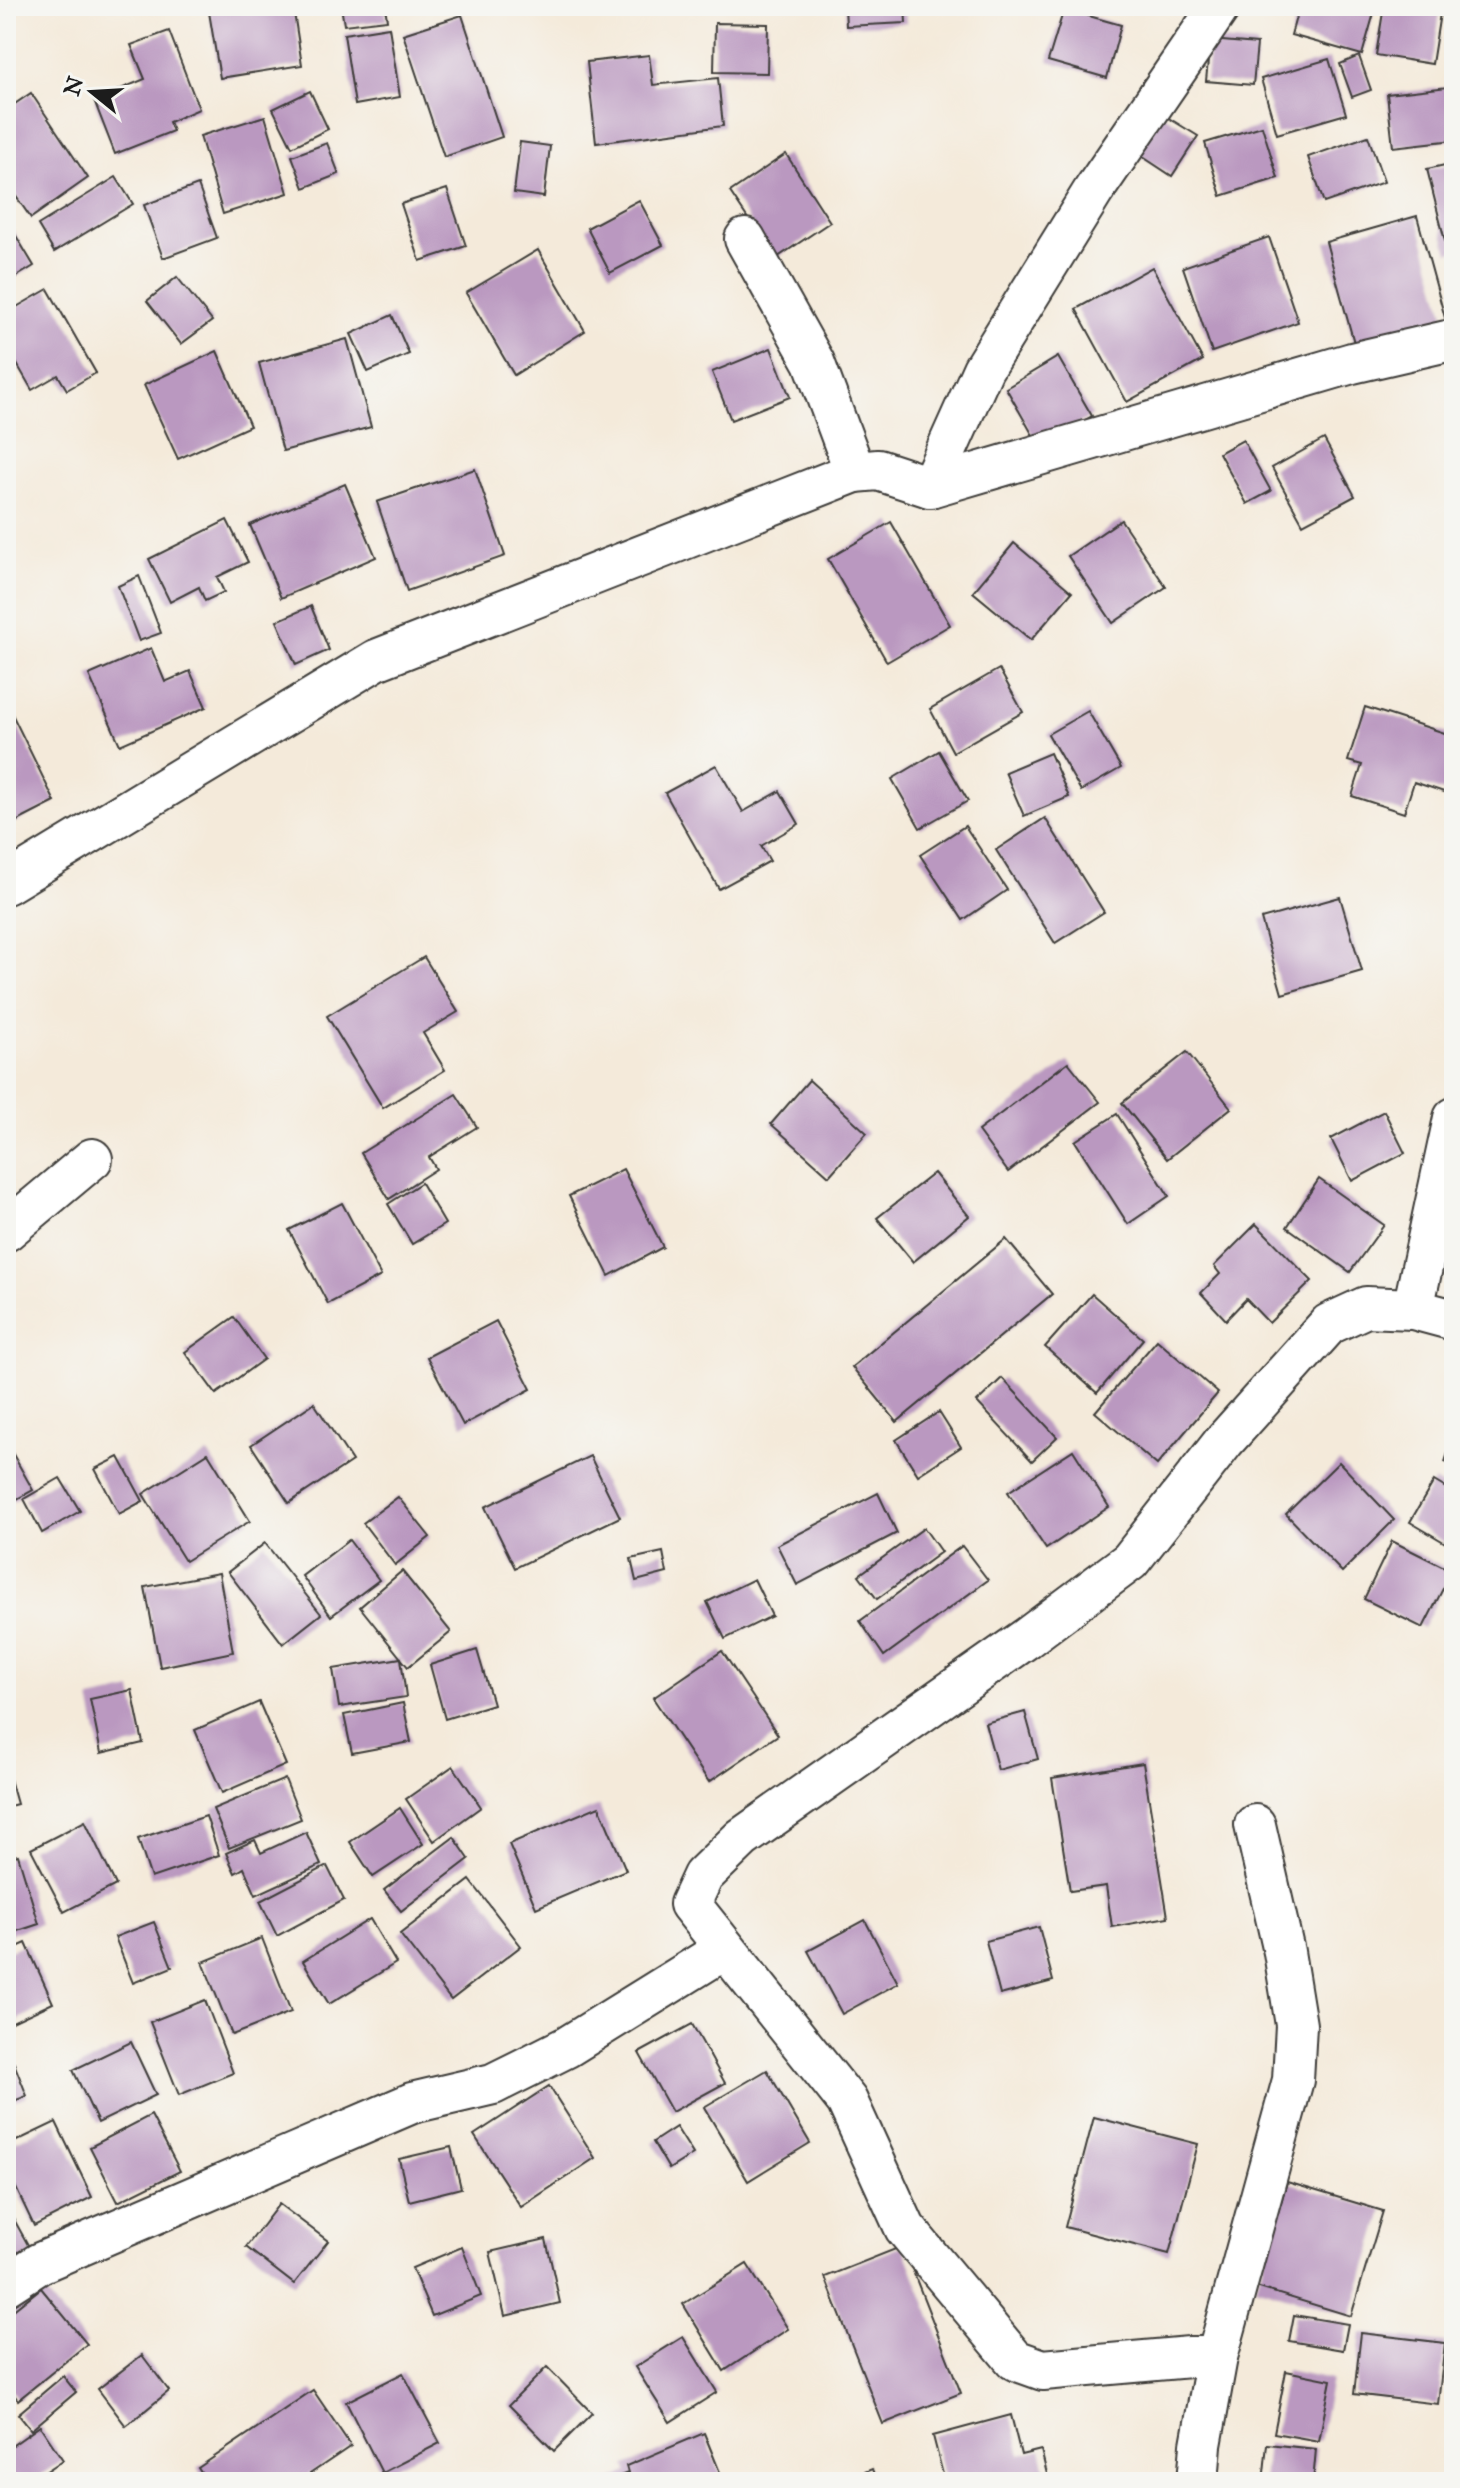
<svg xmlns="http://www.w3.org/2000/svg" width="1460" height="2488" font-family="'IM FELL Great Primer',serif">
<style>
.building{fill:#ba98c0}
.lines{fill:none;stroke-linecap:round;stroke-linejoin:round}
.street-casing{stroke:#3c3b38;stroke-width:44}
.street{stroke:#fff;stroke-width:40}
</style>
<rect width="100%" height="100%" fill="#f6f6f2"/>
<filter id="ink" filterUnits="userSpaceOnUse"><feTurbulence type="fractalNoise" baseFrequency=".0125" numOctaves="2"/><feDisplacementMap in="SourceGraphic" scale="16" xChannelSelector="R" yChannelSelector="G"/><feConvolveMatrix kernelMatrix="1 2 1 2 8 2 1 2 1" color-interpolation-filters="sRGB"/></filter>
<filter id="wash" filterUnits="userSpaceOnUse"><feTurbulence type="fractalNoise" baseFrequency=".006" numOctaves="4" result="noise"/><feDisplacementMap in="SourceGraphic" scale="32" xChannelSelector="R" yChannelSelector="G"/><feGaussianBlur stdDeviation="1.8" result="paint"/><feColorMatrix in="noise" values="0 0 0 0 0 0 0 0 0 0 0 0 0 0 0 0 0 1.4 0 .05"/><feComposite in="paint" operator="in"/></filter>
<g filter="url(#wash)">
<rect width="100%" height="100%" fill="#f4eada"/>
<g id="blocks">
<g class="building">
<path d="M208,6H293L302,65L220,78Z"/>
<path d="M341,6H385L387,20L344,25Z"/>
<path d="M845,6H905L906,23L846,26Z"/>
<path d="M1299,6H1376L1362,55L1291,35Z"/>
<path d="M1384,6L1441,7L1432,64L1376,55Z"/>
<path d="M1064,9L1121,25L1107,78L1048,61Z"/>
<path d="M462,15L502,137L444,157L403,34Z"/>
<path d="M715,23L768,24L767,73L714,72Z"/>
<path d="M389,27L400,97L355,105L344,34Z"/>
<path d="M169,31L199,109L169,122L173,131L115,154L94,100L145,79L131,45Z"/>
<path d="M1210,40L1257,44L1253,85L1206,81Z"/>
<path d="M649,55L653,85L718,78L723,126L596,143L587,62Z"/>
<path d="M1359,56L1371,90L1352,97L1340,64Z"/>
<path d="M1329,59L1346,114L1277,134L1261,79Z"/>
<path d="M1448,87L1454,140L1393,147L1387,94Z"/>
<path d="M310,91L328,129L292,147L273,109Z"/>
<path d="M31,93L88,178L31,218L6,182V110Z"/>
<path d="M1162,114L1198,136L1172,176L1137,153Z"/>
<path d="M265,116L288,193L223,214L200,136Z"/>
<path d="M1262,126L1278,178L1221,196L1205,143Z"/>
<path d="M1368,136L1384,182L1324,203L1308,157Z"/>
<path d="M520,142L550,146L544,197L514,193Z"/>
<path d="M327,143L339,174L304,188L292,156Z"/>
<path d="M786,154L830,222L775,259L730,192Z"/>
<path d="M1454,163V251L1448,253L1427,169Z"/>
<path d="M116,177L133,204L54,252L38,225Z"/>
<path d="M198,185L217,238L163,258L144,205Z"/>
<path d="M447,189L466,246L420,261L401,204Z"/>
<path d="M639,200L663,245L610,273L587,228Z"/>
<path d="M1417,216L1447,325L1356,350L1326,242Z"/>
<path d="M6,219L34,266L6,283Z"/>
<path d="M1269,237L1298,322L1212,352L1183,267Z"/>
<path d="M538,250L585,331L514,375L466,293Z"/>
<path d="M1152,267L1203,360L1127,402L1076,309Z"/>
<path d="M177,277L212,321L181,344L147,301Z"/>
<path d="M48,289L96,373L67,390L58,375L32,390L6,345V313Z"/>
<path d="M392,315L409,354L368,372L351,334Z"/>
<path d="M347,339L371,427L283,451L259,363Z"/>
<path d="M771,348L790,397L731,420L712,372Z"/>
<path d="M217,351L250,426L178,459L144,385Z"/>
<path d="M1058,357L1092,416L1039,446L1006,388Z"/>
<path d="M1324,439L1355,496L1303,524L1272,468Z"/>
<path d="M1243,440L1271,491L1247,504L1219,453Z"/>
<path d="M475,469L505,556L407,591L377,502Z"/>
<path d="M345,484L376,557L281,598L250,525Z"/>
<path d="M227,520L248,562L217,577L224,592L205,601L199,587L170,602L149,559Z"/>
<path d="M1121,520L1166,587L1113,623L1068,556Z"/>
<path d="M891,522L950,625L887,662L828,559Z"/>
<path d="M1014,543L1072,592L1031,640L973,592Z"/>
<path d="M139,576L161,633L139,641L118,586Z"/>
<path d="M311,606L329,650L296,665L277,621Z"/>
<path d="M151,648L165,682L190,671L206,707L120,745L89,675Z"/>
<path d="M999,669L1023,712L953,752L930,709Z"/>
<path d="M1365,707L1454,736V781L1450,794L1414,782L1404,813L1352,796L1362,765L1348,761Z"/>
<path d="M9,708L55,802L6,827V709Z"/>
<path d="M1088,711L1121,768L1081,791L1048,734Z"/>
<path d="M939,751L968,801L920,828L892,779Z"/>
<path d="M1050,753L1069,797L1024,816L1005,772Z"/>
<path d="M716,765L743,812L780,791L799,824L761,846L770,861L719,889L665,793Z"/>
<path d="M1045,818L1104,912L1055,943L996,850Z"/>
<path d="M965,826L1007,890L963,920L920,855Z"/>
<path d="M1340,897L1362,971L1282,994L1261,919Z"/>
<path d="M424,957L458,1012L423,1033L445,1070L383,1108L327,1016Z"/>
<path d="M1187,1052L1231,1108L1167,1159L1122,1103Z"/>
<path d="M1068,1062L1100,1102L1008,1172L978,1131Z"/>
<path d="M809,1080L867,1133L829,1176L771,1124Z"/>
<path d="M456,1094L477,1127L429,1157L436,1169L389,1199L361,1153Z"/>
<path d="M1384,1111L1405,1153L1352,1181L1331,1139Z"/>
<path d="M1117,1114L1169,1196L1128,1224L1075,1141Z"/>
<path d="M623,1169L663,1247L609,1276L569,1196Z"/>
<path d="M934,1173L969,1216L913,1262L877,1218Z"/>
<path d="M1319,1179L1384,1225L1350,1272L1287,1227Z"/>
<path d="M421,1183L445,1224L412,1244L388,1204Z"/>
<path d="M342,1203L381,1276L328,1304L289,1230Z"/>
<path d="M1256,1224L1312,1281L1269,1323L1246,1299L1226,1320L1201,1293L1220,1274L1214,1266Z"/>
<path d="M1006,1239L1052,1294L897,1422L852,1367Z"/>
<path d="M1092,1294L1143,1339L1097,1393L1045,1347Z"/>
<path d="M234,1317L264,1359L216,1394L185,1352Z"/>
<path d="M496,1321L531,1389L463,1425L427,1357Z"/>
<path d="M1157,1340L1218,1393L1157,1465L1095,1412Z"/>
<path d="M1002,1378L1057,1437L1032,1461L977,1402Z"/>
<path d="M314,1403L352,1461L289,1503L251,1445Z"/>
<path d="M939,1412L961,1447L918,1475L896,1440Z"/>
<path d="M1454,1435V1465L1445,1462Z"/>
<path d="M6,1442L33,1490L6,1505Z"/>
<path d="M1073,1450L1109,1507L1046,1549L1008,1492Z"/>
<path d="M208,1453L250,1521L185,1561L143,1494Z"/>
<path d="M590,1456L620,1517L515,1568L485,1507Z"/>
<path d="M119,1457L143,1501L119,1514L95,1469Z"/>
<path d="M1339,1462L1394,1520L1342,1572L1286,1514Z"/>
<path d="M60,1478L80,1511L42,1533L24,1499Z"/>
<path d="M1434,1481L1454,1493V1548L1410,1522Z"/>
<path d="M878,1493L897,1533L797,1585L777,1545Z"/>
<path d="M398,1497L430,1537L395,1565L363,1523Z"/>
<path d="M924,1528L941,1552L877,1599L859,1575Z"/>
<path d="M349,1540L379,1580L331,1616L302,1576Z"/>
<path d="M1392,1541L1452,1571L1423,1628L1364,1599Z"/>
<path d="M265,1543L321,1614L283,1644L228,1572Z"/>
<path d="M962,1546L988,1580L884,1656L860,1621Z"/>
<path d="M663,1552L667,1573L636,1581L631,1559Z"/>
<path d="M402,1571L451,1632L408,1667L360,1607Z"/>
<path d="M219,1573L233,1652L160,1667L145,1587Z"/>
<path d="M754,1579L772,1616L725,1639L707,1602Z"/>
<path d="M477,1650L493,1704L445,1719L430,1665Z"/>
<path d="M722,1651L778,1735L709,1782L653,1698Z"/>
<path d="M401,1658L406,1697L339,1707L333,1669Z"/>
<path d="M132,1690L143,1743L101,1753L90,1699Z"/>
<path d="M259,1702L286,1765L222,1793L195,1730Z"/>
<path d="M403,1703L411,1742L352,1753L344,1715Z"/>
<path d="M1025,1712L1038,1759L998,1770L985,1723Z"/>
<path d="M1143,1763L1168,1917L1112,1927L1106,1886L1070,1891L1052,1778Z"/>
<path d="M6,1765L17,1804L6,1807Z"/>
<path d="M453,1766L481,1807L434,1841L406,1799Z"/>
<path d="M285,1779L301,1819L229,1848L213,1809Z"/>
<path d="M599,1806L626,1870L536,1908L509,1844Z"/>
<path d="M400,1808L423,1844L373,1877L350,1842Z"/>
<path d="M206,1816L219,1855L151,1878L138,1839Z"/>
<path d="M85,1821L116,1885L64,1912L31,1849Z"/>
<path d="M306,1832L321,1865L256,1895L244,1868L235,1873L226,1853L255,1840L261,1853Z"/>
<path d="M454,1837L469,1859L401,1911L384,1890Z"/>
<path d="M18,1855L39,1924L6,1935V1858Z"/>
<path d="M327,1866L344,1900L277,1936L260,1901Z"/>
<path d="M470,1880L521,1946L451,2000L400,1934Z"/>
<path d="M370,1919L396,1963L329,2004L303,1961Z"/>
<path d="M865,1920L898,1983L842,2014L808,1951Z"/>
<path d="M154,1922L172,1967L133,1983L115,1937Z"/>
<path d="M1039,1927L1053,1981L1000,1995L986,1941Z"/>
<path d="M262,1938L291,2012L232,2035L203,1962Z"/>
<path d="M26,1943L53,2003L6,2025V1952Z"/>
<path d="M205,2000L233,2073L179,2095L150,2022Z"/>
<path d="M692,2024L725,2083L672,2112L639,2053Z"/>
<path d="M131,2042L156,2095L98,2123L73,2070Z"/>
<path d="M6,2043L27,2096L6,2104Z"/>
<path d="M767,2070L810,2143L748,2181L704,2107Z"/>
<path d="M549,2086L595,2158L521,2207L474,2135Z"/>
<path d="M151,2115L180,2171L118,2202L90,2147Z"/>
<path d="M1094,2117L1198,2144L1169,2254L1065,2227Z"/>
<path d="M56,2122L92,2197L34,2226L6,2167V2146Z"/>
<path d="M676,2127L693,2154L669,2169L653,2142Z"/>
<path d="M451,2147L461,2188L409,2201L399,2159Z"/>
<path d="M1287,2182L1383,2211L1351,2316L1256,2287Z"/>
<path d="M279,2204L328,2241L294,2284L246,2247Z"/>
<path d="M6,2205L33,2254L6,2269Z"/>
<path d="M546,2239L560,2303L505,2316L490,2252Z"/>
<path d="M903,2246L961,2393L883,2424L825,2277Z"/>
<path d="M462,2247L481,2296L432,2316L412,2268Z"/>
<path d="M747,2264L788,2329L724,2371L683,2304Z"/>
<path d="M41,2288L87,2344L18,2400L6,2384V2316Z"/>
<path d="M1294,2315L1348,2324L1343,2350L1289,2341Z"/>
<path d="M1361,2333L1445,2343L1438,2404L1354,2394Z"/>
<path d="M683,2337L717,2392L670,2422L635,2367Z"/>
<path d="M142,2355L169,2391L126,2426L98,2389Z"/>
<path d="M547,2367L592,2413L554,2451L509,2405Z"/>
<path d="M1286,2371L1331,2380L1319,2441L1274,2433Z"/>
<path d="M403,2373L440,2443L382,2473L346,2402Z"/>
<path d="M63,2376L76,2392L31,2430L18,2414Z"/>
<path d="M313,2390L351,2446L298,2482H207L198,2468Z"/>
<path d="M1011,2415L1021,2455L1041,2450L1049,2482H945L933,2436Z"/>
<path d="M40,2426L63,2460L30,2482H6V2450Z"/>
<path d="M704,2433L724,2482H605L628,2473L626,2466Z"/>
<path d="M1267,2444L1316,2449L1313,2482H1263Z"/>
<path d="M872,2469L877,2482H840Z"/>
</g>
</g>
</g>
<g filter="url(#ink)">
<use href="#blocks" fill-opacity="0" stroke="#3c3b38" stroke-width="2"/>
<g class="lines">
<g class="street-casing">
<g id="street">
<path d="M745,239L814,362L855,472L878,470L930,487L983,369L1094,190L1220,6"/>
<path d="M930,487L1352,363L1447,341H1454"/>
<path d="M6,884L376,660L855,472"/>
<path d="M6,1231L92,1159"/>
<path d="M1413,1309L1454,1118"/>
<path d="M6,2285L40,2263L412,2103L493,2084L567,2047L725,1949"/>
<path d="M1217,2357H1190L1043,2370L1015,2360L905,2228L847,2101L690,1904L703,1876L742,1838L1027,1638L1130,1561L1225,1440L1329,1324L1366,1307L1413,1309L1454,1320"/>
<path d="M1198,2482L1201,2445L1217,2357L1293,2080L1296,2025L1284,1952L1255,1825"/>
</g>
</g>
<use href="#street" class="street"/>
</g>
</g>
<rect width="1460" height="2488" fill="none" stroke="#f6f6f2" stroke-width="32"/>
<g transform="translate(92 92) rotate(288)" stroke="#f6f6f2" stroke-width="6" paint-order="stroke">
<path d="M0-6L14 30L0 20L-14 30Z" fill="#1c1c1c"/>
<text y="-12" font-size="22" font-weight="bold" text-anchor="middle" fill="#1c1c1c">N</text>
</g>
</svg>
